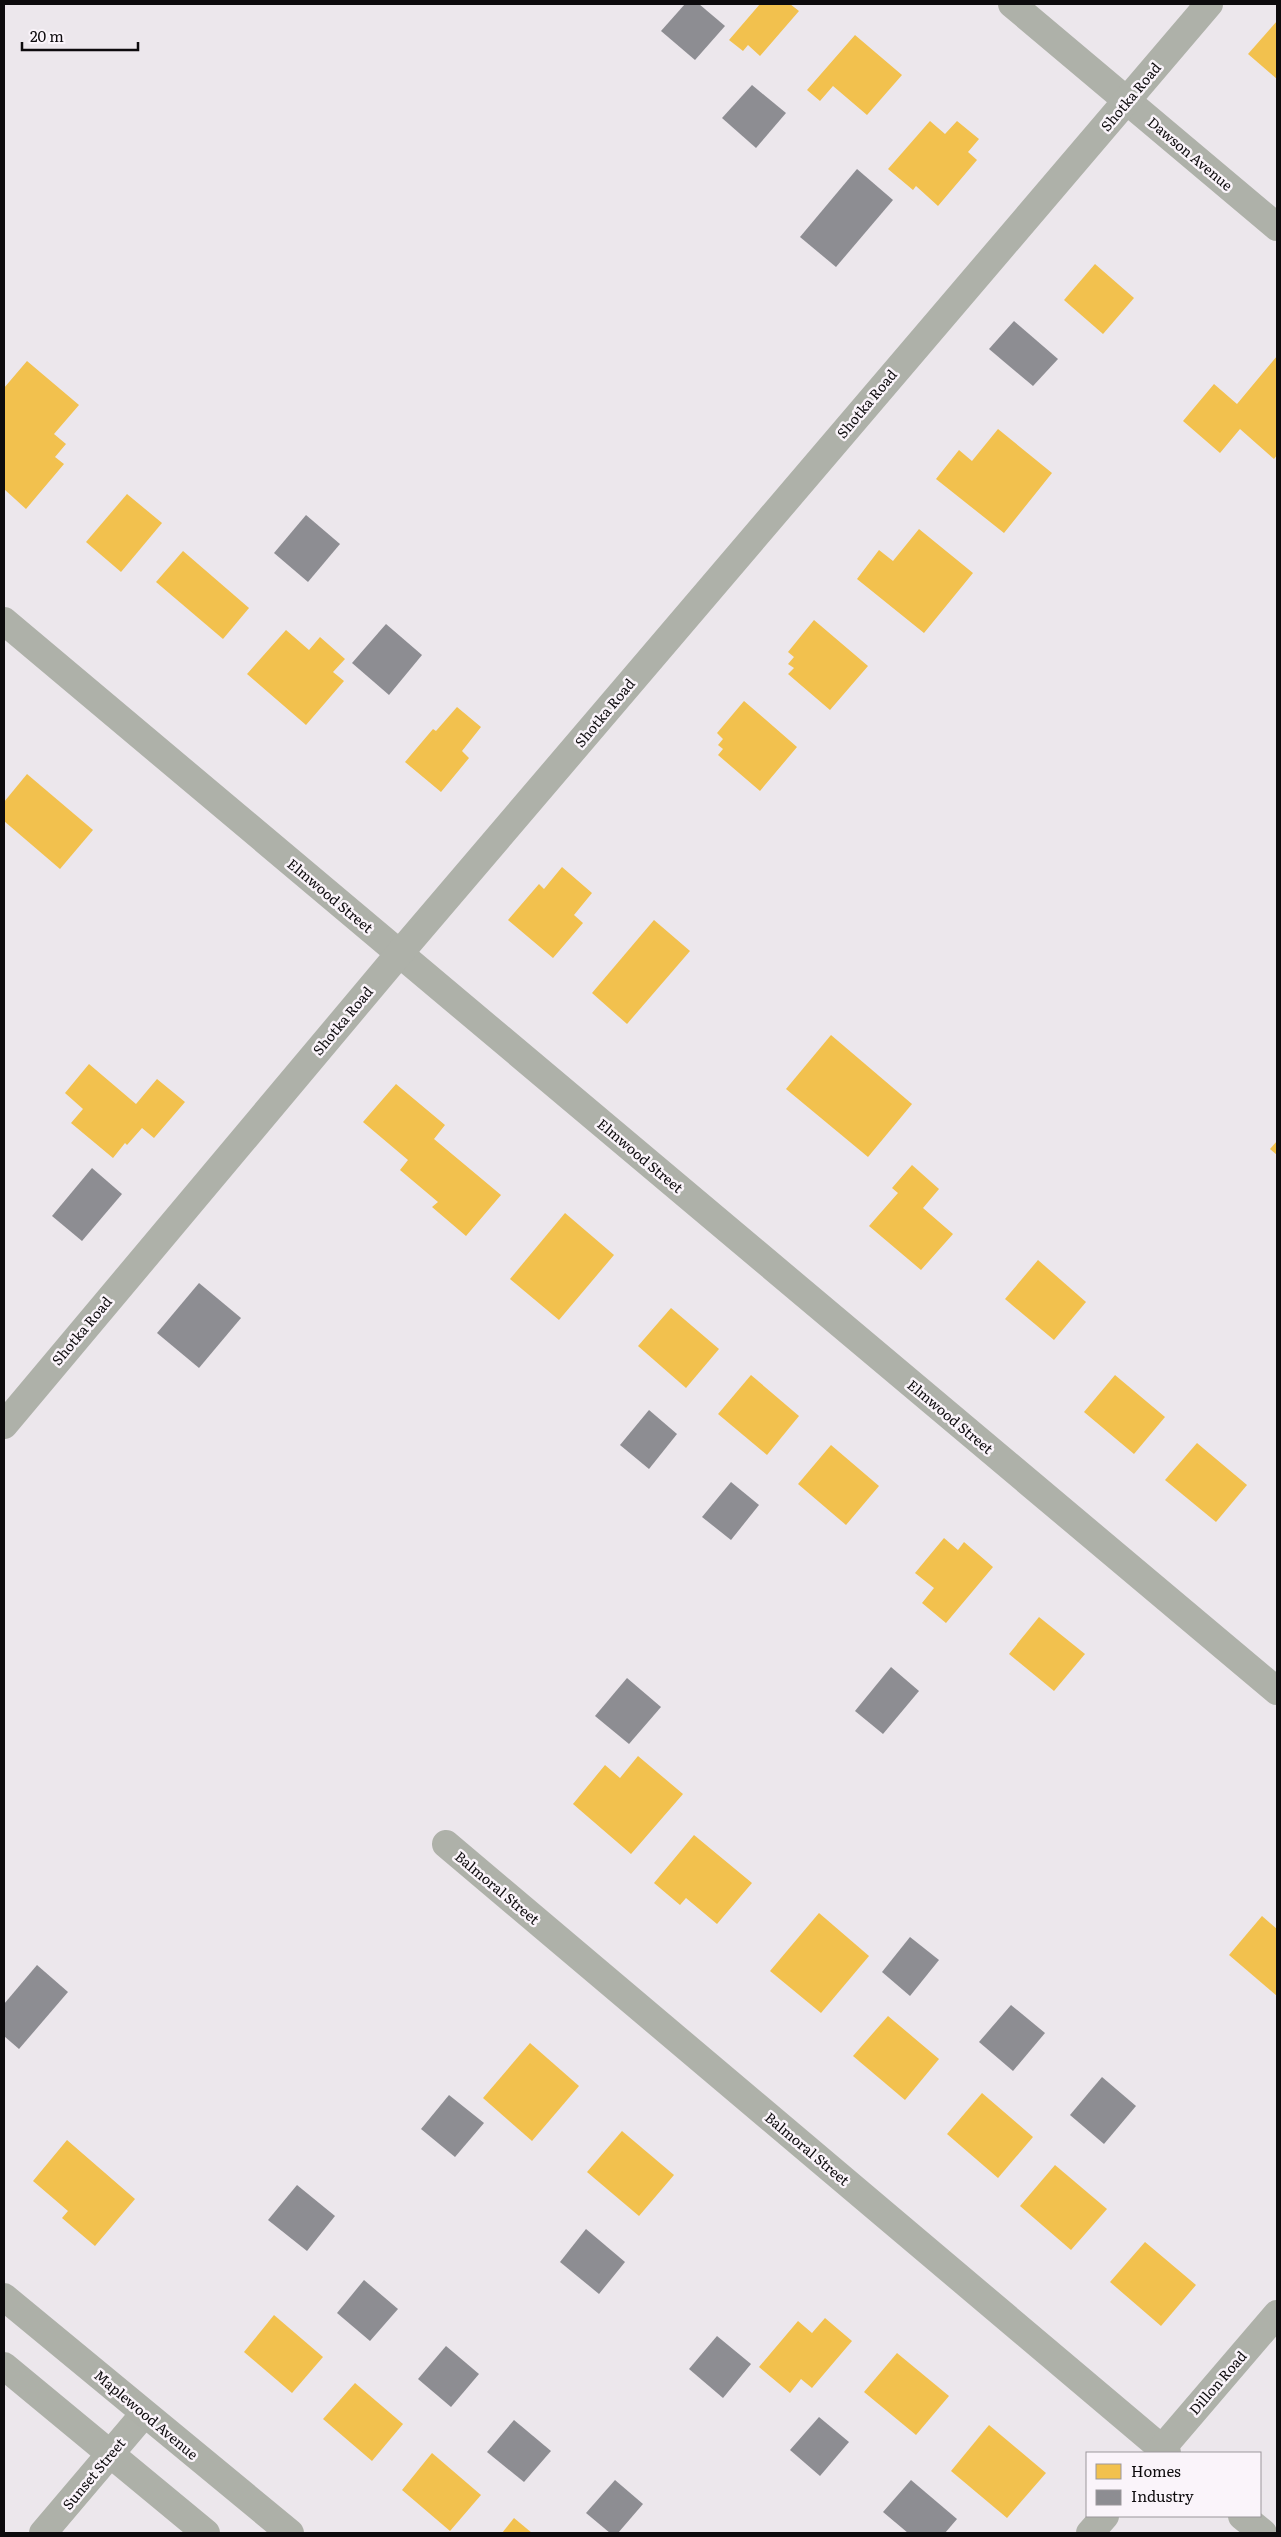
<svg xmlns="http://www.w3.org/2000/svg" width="1281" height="2537" font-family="Literata,serif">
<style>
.homes{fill:#f2c14e}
.industry{fill:#8d8d92}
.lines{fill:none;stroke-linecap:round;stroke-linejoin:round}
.street{stroke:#aeb1a9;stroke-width:28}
.secondary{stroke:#adb0a8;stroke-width:28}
.labels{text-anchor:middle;stroke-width:5;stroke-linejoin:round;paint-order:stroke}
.street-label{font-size:14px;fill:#0d0b0d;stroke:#faf4fa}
</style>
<rect width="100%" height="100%" fill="#ece7ec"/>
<g class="homes">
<path d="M760,4H790L799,11L760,56L748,45L743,51L729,40Z"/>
<path d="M1277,21V79L1248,54Z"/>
<path d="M855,35L902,75L867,115L833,86L820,101L807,90Z"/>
<path d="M930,121L945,134L957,121L979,139L968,152L977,160L938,206L916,186L913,190L888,169Z"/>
<path d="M1095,264L1134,298L1103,334L1064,300Z"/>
<path d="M1277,356V455L1274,459L1240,429L1220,453L1183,421L1214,384L1237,404Z"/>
<path d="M27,361L79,405L54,434L66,444L55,457L64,464L26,509L4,489V388Z"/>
<path d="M998,429L1052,473L1004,533L936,479L959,450L972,461Z"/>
<path d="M127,494L162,523L121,572L86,542Z"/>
<path d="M919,529L973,573L924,633L857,579L879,550L893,561Z"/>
<path d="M183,551L249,608L223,639L156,582Z"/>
<path d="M814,620L868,666L830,710L788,674L794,668L788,664L794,657L788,652Z"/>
<path d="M286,630L309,650L320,637L345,659L333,672L344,681L306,725L247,674Z"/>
<path d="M744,701L797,747L760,791L718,755L723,749L718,745L723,739L717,733Z"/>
<path d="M457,707L481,727L462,751L469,758L441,792L405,762L433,729L436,731Z"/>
<path d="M27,774L93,830L60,869L4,821V802Z"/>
<path d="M562,867L592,893L574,915L583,923L553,958L508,920L539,884L544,889Z"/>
<path d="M654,920L690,951L627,1024L592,993Z"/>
<path d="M831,1035L912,1104L868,1157L786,1089Z"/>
<path d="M89,1064L136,1104L157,1079L185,1102L154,1138L142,1128L127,1145L125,1143L113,1158L71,1123L83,1109L65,1093Z"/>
<path d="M396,1084L445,1125L434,1139L501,1195L466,1236L432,1207L438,1202L400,1170L408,1160L363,1122Z"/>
<path d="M1277,1141V1155L1270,1149Z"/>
<path d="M912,1165L939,1189L923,1208L953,1234L921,1270L869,1226L898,1193L892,1188Z"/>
<path d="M565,1213L614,1255L559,1320L510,1279Z"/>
<path d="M1038,1260L1086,1302L1054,1340L1005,1299Z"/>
<path d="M671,1308L719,1349L686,1388L638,1346Z"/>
<path d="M751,1375L799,1416L767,1455L718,1414Z"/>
<path d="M1115,1375L1165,1417L1134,1454L1084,1412Z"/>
<path d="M1197,1443L1247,1485L1216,1522L1165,1480Z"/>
<path d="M831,1445L879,1486L846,1525L798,1484Z"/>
<path d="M944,1538L958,1550L964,1542L993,1567L946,1623L922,1603L934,1588L915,1573Z"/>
<path d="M1039,1617L1085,1654L1054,1691L1009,1654Z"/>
<path d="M638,1756L683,1794L631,1854L573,1804L605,1765L620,1778Z"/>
<path d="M694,1835L752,1883L717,1924L686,1898L680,1905L654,1883Z"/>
<path d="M819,1913L869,1956L821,2013L770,1971Z"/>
<path d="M1262,1916L1277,1929V1996L1229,1955Z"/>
<path d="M888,2016L939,2059L905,2100L853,2056Z"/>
<path d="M530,2043L579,2086L532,2141L483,2098Z"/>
<path d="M982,2093L1033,2137L998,2178L947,2134Z"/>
<path d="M622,2131L674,2175L639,2216L587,2172Z"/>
<path d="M67,2140L135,2199L95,2246L62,2218L68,2211L33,2181Z"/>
<path d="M1055,2165L1107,2209L1071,2250L1020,2206Z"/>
<path d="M1145,2242L1196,2285L1161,2326L1110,2282Z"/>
<path d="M274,2315L323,2357L292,2393L244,2352Z"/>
<path d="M825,2318L852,2341L812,2388L801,2379L790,2393L759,2367L798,2321L812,2333Z"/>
<path d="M897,2353L949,2396L916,2435L864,2392Z"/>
<path d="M355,2383L403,2424L372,2461L323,2419Z"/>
<path d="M989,2425L1046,2473L1007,2518L951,2471Z"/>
<path d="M432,2453L481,2495L450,2531L402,2490Z"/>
<path d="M514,2518L532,2533H502Z"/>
</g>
<g class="industry">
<path d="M685,4H699L725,26L695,60L661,31Z"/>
<path d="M752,85L786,113L756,148L722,118Z"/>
<path d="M857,169L893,200L836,267L800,237Z"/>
<path d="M1014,321L1058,359L1033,386L989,349Z"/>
<path d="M306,515L340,544L308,582L274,553Z"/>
<path d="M386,624L422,655L389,695L352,663Z"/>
<path d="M92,1168L122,1194L82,1241L52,1216Z"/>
<path d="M199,1283L241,1318L199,1368L157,1333Z"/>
<path d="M649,1410L677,1434L649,1469L620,1445Z"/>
<path d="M731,1482L759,1505L731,1540L702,1517Z"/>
<path d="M891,1667L919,1691L883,1734L855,1711Z"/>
<path d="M627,1678L661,1707L629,1744L595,1716Z"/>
<path d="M910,1937L939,1960L910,1996L882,1972Z"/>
<path d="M37,1965L68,1992L19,2049L4,2036V2004Z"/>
<path d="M1011,2005L1045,2033L1013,2071L979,2042Z"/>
<path d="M1102,2077L1136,2106L1104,2144L1070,2115Z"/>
<path d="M449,2095L484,2123L455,2157L421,2129Z"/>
<path d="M297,2185L335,2216L307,2251L268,2220Z"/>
<path d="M586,2229L625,2262L599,2294L560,2262Z"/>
<path d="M364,2280L398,2309L370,2341L337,2313Z"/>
<path d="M717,2336L751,2364L723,2398L689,2369Z"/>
<path d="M446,2346L479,2374L451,2407L418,2379Z"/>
<path d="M819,2417L849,2442L820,2476L790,2450Z"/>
<path d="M514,2420L551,2451L524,2482L487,2452Z"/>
<path d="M615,2480L643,2504L618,2533H610L586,2513Z"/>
<path d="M911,2480L957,2519L945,2533H908L883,2512Z"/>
</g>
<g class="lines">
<g class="street">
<path d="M1012,4L1277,227"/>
<path d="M4,621L1277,1691"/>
<path d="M4,1425L399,954L1209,4"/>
<path d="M446,1844L1167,2453"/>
<path d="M1158,2453L1277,2314"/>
<path d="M1242,2516L1263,2533"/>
<path d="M43,2533L144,2414"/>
<path d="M1090,2533L1105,2516"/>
</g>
<g class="secondary">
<path d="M4,2297L290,2533"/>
<path d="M4,2366L206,2533"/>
</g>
</g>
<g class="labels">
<g class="street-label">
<text transform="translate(1131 97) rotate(-50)" y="5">Shotka Road</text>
<text transform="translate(1190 154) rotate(40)" y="5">Dawson Avenue</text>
<text transform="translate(867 404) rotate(-50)" y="5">Shotka Road</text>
<text transform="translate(605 713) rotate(-50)" y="5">Shotka Road</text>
<text transform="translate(330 896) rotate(40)" y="5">Elmwood Street</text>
<text transform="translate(343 1021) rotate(-50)" y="5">Shotka Road</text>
<text transform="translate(640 1156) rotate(40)" y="5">Elmwood Street</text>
<text transform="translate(82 1331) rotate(-50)" y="5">Shotka Road</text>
<text transform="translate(950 1417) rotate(40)" y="5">Elmwood Street</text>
<text transform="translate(497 1888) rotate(40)" y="5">Balmoral Street</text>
<text transform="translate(807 2149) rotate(40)" y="5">Balmoral Street</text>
<text transform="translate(1218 2383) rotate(-49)" y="5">Dillon Road</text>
<text transform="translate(146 2415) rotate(40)" y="5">Maplewood Avenue</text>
<text transform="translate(94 2474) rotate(-50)" y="5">Sunset Street</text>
</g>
</g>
<rect width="1281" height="2537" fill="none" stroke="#0d0b0d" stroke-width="10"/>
<rect x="1086" y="2452" width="175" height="65" fill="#faf4fa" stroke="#9b979b"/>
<rect x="1096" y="2464" width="25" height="15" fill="#f2c14e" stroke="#9b979b"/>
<text x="1131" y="2477" font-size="15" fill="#0d0b0d">Homes</text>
<rect x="1096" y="2490" width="25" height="15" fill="#8d8d92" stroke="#9b979b"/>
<text x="1131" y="2502" font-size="15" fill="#0d0b0d">Industry</text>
<path d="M22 42v8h116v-8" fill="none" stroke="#0d0b0d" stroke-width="2.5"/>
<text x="30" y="42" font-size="15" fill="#0d0b0d" stroke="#faf4fa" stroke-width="4" paint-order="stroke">20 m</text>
</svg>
